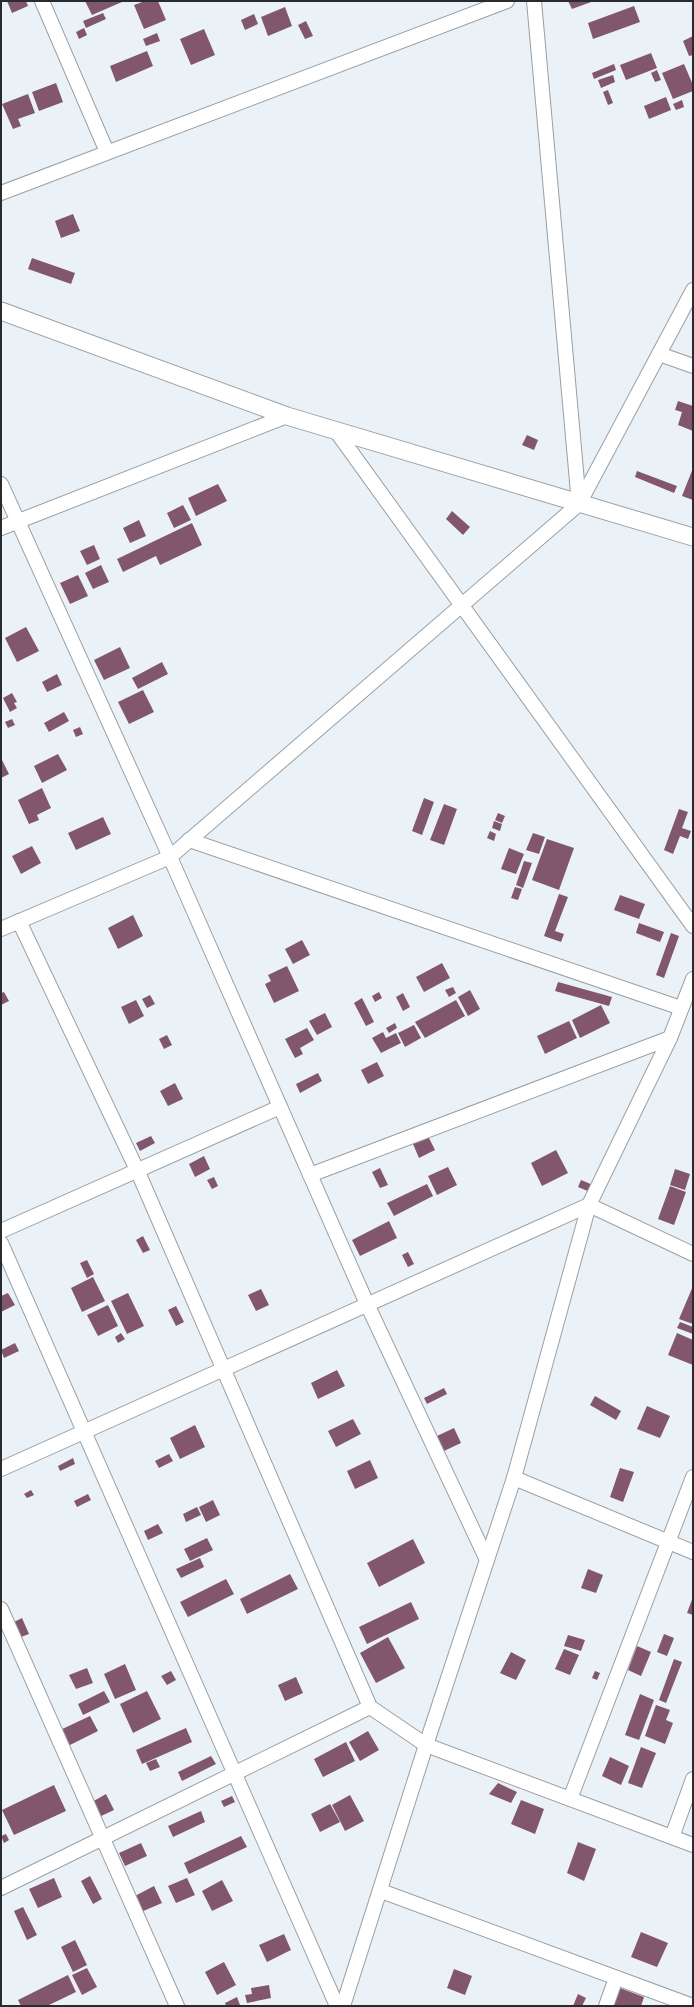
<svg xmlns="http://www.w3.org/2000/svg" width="694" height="2007" font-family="Karla,sans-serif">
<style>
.building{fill:#82576d}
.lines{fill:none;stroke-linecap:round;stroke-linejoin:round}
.minor-casing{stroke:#99a0a6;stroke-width:16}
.tertiary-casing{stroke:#99a0a6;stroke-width:19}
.minor{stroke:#fff;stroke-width:14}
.tertiary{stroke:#fff;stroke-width:17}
</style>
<rect width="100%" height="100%" fill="#eaf2f8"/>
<g class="building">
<path d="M7,1H26L28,6L12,13Z"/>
<path d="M85,1H122V2L92,15Z"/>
<path d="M145,1H158L166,20L144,29L134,5Z"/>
<path d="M568,1H594L572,9Z"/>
<path d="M634,6L640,22L593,39L588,23Z"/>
<path d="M285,7L292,26L268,36L261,17Z"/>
<path d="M103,13L106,19L86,28L83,21Z"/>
<path d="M254,14L258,24L245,30L241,20Z"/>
<path d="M306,21L313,36L305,39L298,25Z"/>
<path d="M84,28L87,35L79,39L76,32Z"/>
<path d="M204,29L215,55L191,65L180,39Z"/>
<path d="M157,33L160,41L146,46L143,39Z"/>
<path d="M693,36V55L689,56L683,41Z"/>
<path d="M147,51L153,66L116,82L110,66Z"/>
<path d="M651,53L657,68L626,80L620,65Z"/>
<path d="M614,64L616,70L594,79L592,73Z"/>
<path d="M684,64L693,85V91L673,99L662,73Z"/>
<path d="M657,70L661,80L655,82L651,73Z"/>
<path d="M613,75L615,82L601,88L598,80Z"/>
<path d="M56,83L63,102L39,111L32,92Z"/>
<path d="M608,90L613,103L608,105L603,92Z"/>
<path d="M28,94L35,113L18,119L21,126L13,129L2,104Z"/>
<path d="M666,97L671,110L649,119L644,106Z"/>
<path d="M682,100L684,107L676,110L673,104Z"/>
<path d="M73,214L80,231L61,238L55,221Z"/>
<path d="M32,258L75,273L71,284L28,269Z"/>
<path d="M678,401L693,406V431L678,425L682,412L675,410Z"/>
<path d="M527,435L538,440L534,450L522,445Z"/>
<path d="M693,468V500L682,496Z"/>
<path d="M637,471L677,486L674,493L635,477Z"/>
<path d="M218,484L227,501L196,516L188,498Z"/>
<path d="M183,505L191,520L174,528L167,513Z"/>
<path d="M452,511L470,527L463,535L446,519Z"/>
<path d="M139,520L146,536L130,543L123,528Z"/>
<path d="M192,523L202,545L160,565L156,556L123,572L117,559Z"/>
<path d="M94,545L100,559L87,565L80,551Z"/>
<path d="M101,565L109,582L93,589L85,573Z"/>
<path d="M78,575L88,596L70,604L60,583Z"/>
<path d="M26,627L39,651L17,662L5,638Z"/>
<path d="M120,647L130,668L104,680L94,660Z"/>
<path d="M162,662L168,674L138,689L132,678Z"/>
<path d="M57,674L62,685L47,692L42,682Z"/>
<path d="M143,690L154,712L129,724L118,702Z"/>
<path d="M12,693L17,702L14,703L17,708L10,712L3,698Z"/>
<path d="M64,712L69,721L49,732L44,723Z"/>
<path d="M12,719L15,725L8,728L5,722Z"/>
<path d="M80,727L83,734L76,737L73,730Z"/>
<path d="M58,754L67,770L42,783L34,766Z"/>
<path d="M1,758L9,774L1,778Z"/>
<path d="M42,788L51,808L37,815L39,820L29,824L18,800Z"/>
<path d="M424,798L434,802L422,835L412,831Z"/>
<path d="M444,804L457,809L444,845L430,840Z"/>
<path d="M679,809L688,812L682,828L691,831L688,839L680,836L673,854L664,850Z"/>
<path d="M498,813L505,816L502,823L495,820Z"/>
<path d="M103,817L111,834L76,850L68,833Z"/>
<path d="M494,821L502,824L500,831L492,828Z"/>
<path d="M490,831L496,834L494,841L487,838Z"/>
<path d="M533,833L545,837L539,854L526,850Z"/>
<path d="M547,839L574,848L559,890L532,880Z"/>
<path d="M32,846L41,863L21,874L12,856Z"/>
<path d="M509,848L524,854L516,874L501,869Z"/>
<path d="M524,861L532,863L523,888L516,885Z"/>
<path d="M515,887L522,889L518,900L511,898Z"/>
<path d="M559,894L568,897L555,931L564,934L561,942L544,936Z"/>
<path d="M620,895L645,904L639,919L614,910Z"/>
<path d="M133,915L143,936L118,949L108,928Z"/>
<path d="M639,923L664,932L660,942L636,933Z"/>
<path d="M671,933L679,936L664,978L656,975Z"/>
<path d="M302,940L310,955L293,964L285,949Z"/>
<path d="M442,963L450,978L424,992L416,977Z"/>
<path d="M287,966L299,991L274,1003L265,984L271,981L268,975Z"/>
<path d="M558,982L612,997L609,1006L555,991Z"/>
<path d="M453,987L456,993L449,997L445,990Z"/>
<path d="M470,990L480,1009L468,1016L458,997Z"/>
<path d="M4,992L9,1001L1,1005V993Z"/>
<path d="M379,992L382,998L375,1002L372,996Z"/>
<path d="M403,993L410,1007L403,1011L396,997Z"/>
<path d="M150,995L155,1004L147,1008L142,999Z"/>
<path d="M362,998L374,1022L366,1026L354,1003Z"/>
<path d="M136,1000L144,1016L129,1024L121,1007Z"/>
<path d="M456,1000L465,1016L425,1038L415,1022Z"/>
<path d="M601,1005L610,1023L580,1038L572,1020Z"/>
<path d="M325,1013L332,1027L317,1035L309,1021Z"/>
<path d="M569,1021L577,1038L545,1054L537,1036Z"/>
<path d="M395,1023L397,1028L389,1033L386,1028Z"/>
<path d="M414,1025L421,1038L405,1047L398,1033Z"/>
<path d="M307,1028L314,1040L300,1048L303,1054L295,1058L285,1039Z"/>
<path d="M383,1032L386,1038L396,1033L401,1043L381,1053L372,1038Z"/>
<path d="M167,1035L172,1045L164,1049L159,1039Z"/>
<path d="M377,1062L384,1076L368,1084L361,1070Z"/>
<path d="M318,1073L322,1081L300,1093L296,1084Z"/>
<path d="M175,1083L183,1099L168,1106L160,1091Z"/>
<path d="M151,1136L155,1143L140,1151L136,1143Z"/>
<path d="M428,1136L435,1150L419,1158L413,1144Z"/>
<path d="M556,1150L568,1173L542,1186L531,1163Z"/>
<path d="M204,1156L210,1169L195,1177L189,1164Z"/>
<path d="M448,1167L457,1185L437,1195L428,1176Z"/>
<path d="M380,1168L388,1185L380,1188L372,1172Z"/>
<path d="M675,1169L690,1174L685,1190L670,1185Z"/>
<path d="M214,1177L218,1186L212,1189L207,1180Z"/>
<path d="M581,1180L593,1185L590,1192L578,1187Z"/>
<path d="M427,1184L433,1196L394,1216L387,1203Z"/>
<path d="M670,1186L686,1192L674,1225L658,1219Z"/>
<path d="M389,1221L397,1238L360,1256L352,1240Z"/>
<path d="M143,1236L150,1250L143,1253L136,1240Z"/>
<path d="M408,1252L414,1264L408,1267L402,1255Z"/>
<path d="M87,1260L94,1274L87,1278L80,1263Z"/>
<path d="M93,1277L105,1301L82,1312L71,1288Z"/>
<path d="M693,1286V1324L679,1319Z"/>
<path d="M261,1289L269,1305L256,1311L248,1295Z"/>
<path d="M8,1293L15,1305L1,1312V1296Z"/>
<path d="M128,1293L144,1326L127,1334L111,1301Z"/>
<path d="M108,1305L118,1326L98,1336L87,1315Z"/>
<path d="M176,1306L184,1322L176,1326L168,1310Z"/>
<path d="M680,1322L693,1327V1334L677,1328Z"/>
<path d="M121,1333L125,1339L118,1343L115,1337Z"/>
<path d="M677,1333L693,1340V1365L668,1355Z"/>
<path d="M15,1343L19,1351L4,1358L1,1350Z"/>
<path d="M337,1370L345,1386L318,1399L311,1383Z"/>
<path d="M444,1388L447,1394L427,1404L424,1398Z"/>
<path d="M595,1396L621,1411L616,1420L590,1405Z"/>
<path d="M647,1406L670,1416L660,1438L637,1429Z"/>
<path d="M353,1419L361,1434L336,1447L328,1431Z"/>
<path d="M195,1425L205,1447L180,1459L170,1438Z"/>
<path d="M454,1428L461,1443L444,1451L437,1436Z"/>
<path d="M169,1454L173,1461L159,1468L155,1461Z"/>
<path d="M73,1458L75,1464L60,1471L58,1466Z"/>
<path d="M370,1460L378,1478L355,1489L347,1471Z"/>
<path d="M620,1468L634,1472L623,1502L610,1497Z"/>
<path d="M31,1490L34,1495L27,1498L24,1494Z"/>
<path d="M88,1494L91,1500L77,1507L74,1501Z"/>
<path d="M213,1500L220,1515L206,1522L199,1507Z"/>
<path d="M197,1507L201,1515L186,1522L183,1514Z"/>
<path d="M158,1524L163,1533L148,1540L144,1531Z"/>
<path d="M207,1538L213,1550L190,1561L184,1549Z"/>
<path d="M413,1539L425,1563L379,1587L367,1563Z"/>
<path d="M200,1558L204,1567L181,1578L176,1569Z"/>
<path d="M588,1569L603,1575L596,1593L581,1588Z"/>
<path d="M290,1574L298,1589L247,1614L240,1599Z"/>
<path d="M226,1579L234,1594L188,1617L180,1602Z"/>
<path d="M693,1597V1615L687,1613Z"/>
<path d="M411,1602L419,1619L367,1644L359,1627Z"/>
<path d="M22,1618L29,1634L21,1637L14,1622Z"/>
<path d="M664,1634L674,1638L667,1656L657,1652Z"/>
<path d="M568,1635L585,1640L581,1651L564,1646Z"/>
<path d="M388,1637L405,1668L376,1683L360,1653Z"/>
<path d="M637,1646L651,1652L641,1676L628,1670Z"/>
<path d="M564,1649L579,1655L570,1675L555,1669Z"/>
<path d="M511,1652L526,1660L516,1680L500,1673Z"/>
<path d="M674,1659L682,1662L666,1703L659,1700Z"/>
<path d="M125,1664L136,1690L115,1699L104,1674Z"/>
<path d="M87,1668L93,1683L76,1689L69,1675Z"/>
<path d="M171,1671L176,1680L167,1685L161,1676Z"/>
<path d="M595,1671L600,1673L597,1680L592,1678Z"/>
<path d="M296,1677L303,1693L285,1701L278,1685Z"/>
<path d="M104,1691L110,1702L83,1715L78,1704Z"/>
<path d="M147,1691L161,1719L133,1733L120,1704Z"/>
<path d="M640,1694L654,1700L639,1740L625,1735Z"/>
<path d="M656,1705L670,1710L666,1720L673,1723L665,1744L645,1736Z"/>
<path d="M90,1716L98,1731L66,1747L58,1731Z"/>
<path d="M186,1728L192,1742L142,1764L136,1750Z"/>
<path d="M368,1731L379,1750L360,1761L349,1742Z"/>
<path d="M346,1742L355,1761L323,1777L314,1759Z"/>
<path d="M641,1747L656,1753L642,1788L628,1783Z"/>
<path d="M211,1756L216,1764L182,1781L178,1772Z"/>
<path d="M610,1757L629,1766L621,1785L602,1776Z"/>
<path d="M156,1759L160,1767L150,1771L146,1763Z"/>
<path d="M498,1783L517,1792L511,1803L489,1794Z"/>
<path d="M54,1785L66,1811L14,1835L2,1810Z"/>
<path d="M106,1794L114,1810L99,1817L92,1802Z"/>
<path d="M350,1795L364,1821L345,1831L332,1805Z"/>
<path d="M232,1796L235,1802L224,1807L221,1801Z"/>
<path d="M521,1800L544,1809L535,1834L511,1824Z"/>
<path d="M330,1804L340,1822L320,1832L311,1814Z"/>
<path d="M201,1811L205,1822L173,1837L168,1826Z"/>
<path d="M6,1834L9,1840L4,1843L1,1836Z"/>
<path d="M241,1836L247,1847L189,1874L184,1863Z"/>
<path d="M578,1842L596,1849L584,1881L567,1873Z"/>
<path d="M141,1843L147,1856L125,1866L119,1853Z"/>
<path d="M90,1876L102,1899L93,1904L81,1881Z"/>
<path d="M54,1878L62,1897L38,1908L29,1889Z"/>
<path d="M187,1878L195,1895L176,1903L168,1886Z"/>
<path d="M222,1880L233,1901L212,1911L202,1891Z"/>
<path d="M154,1886L162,1903L141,1912L133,1897Z"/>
<path d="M23,1907L37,1935L27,1940L14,1911Z"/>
<path d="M641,1932L668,1943L657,1967L631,1957Z"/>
<path d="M284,1934L291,1950L267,1962L259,1945Z"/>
<path d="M75,1940L87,1965L73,1972L61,1947Z"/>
<path d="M224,1962L236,1985L217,1995L205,1972Z"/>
<path d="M87,1968L97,1987L82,1995L72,1975Z"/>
<path d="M454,1969L472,1976L465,1995L447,1988Z"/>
<path d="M68,1975L76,1992L47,2006H21L18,2000Z"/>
<path d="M269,1985L271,1998L247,2003L245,1995L252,1994L251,1988Z"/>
<path d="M620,1988L644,1997L641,2006H613Z"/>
<path d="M578,1994L586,1998L582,2006H573Z"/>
<path d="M237,1997L240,2005L226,2006L225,2003Z"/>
</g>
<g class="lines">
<g class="minor-casing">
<g id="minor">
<path d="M42,1L107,152"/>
<path d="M534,1L579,504"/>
<path d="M1,193L507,1"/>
<path d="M659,354L693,366"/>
<path d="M336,431L693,926"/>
<path d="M1,484L170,857L367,1304L487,1560"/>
<path d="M1,528L287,416"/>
<path d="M189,840L681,1008"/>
<path d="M19,921L138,1172L370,1707L426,1745L693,1845"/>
<path d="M1,929L170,857L579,504L693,290"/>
<path d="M310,1175L670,1038"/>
<path d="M1,1231L280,1107"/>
<path d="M1,1243L337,2006"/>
<path d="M1,1469L589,1205L693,1254"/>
<path d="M514,1478L693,1552"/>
<path d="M1,1609L177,2006"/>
<path d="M570,1799L693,1477"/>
<path d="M672,1837L693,1779"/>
<path d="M1,1888L370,1707"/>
<path d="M381,1891L693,2006"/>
<path d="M343,2006L426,1745L514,1478L589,1205L670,1038L693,979"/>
<path d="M606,2006L616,1978"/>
</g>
</g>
<g class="tertiary-casing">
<path id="tertiary" d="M1,311L287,416L693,537"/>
</g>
<use href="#minor" class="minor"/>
<use href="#tertiary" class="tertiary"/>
</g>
<rect width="694" height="2007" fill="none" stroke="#292c2e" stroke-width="4"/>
</svg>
